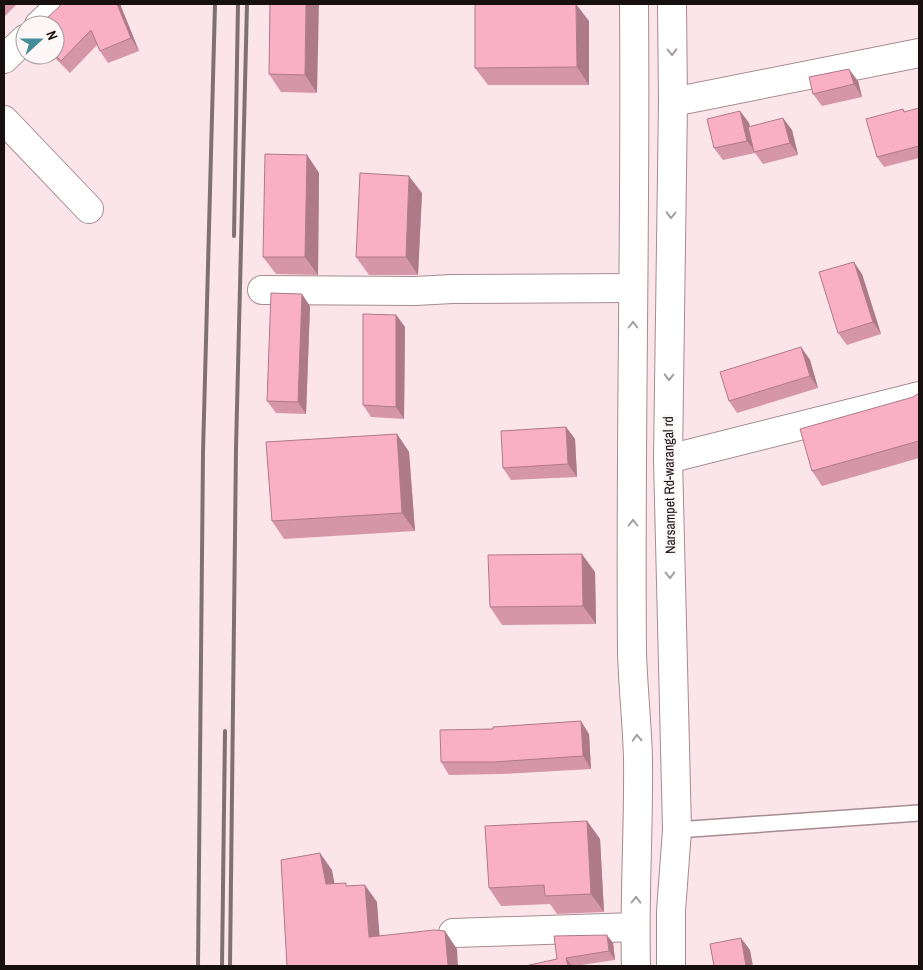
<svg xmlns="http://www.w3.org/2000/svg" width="923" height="970" font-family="'Archivo Narrow',sans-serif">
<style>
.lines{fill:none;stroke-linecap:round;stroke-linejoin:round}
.service-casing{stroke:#a68b92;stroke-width:18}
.minor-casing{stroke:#a68b92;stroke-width:30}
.secondary-casing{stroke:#a68b92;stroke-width:30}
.service{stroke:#fff;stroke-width:15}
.minor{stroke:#fff;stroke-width:28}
.secondary{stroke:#fff;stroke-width:28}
.rail{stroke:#7f7073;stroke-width:4}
.wall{fill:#d696a9}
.shaded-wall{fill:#ae7a89}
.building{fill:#f9afc4;stroke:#ae7a89}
.oneway{stroke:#a39fa0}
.labels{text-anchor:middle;stroke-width:4;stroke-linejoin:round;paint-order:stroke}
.street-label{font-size:14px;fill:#180f11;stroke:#fdf7f8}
</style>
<rect width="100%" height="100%" fill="#fce5ea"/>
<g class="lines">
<g class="service-casing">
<path id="service" d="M677,830L919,813"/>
</g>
<g class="minor-casing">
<g id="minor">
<path d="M39,25L57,8"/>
<path d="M4,59L25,39"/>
<path d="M673,102L919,53"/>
<path d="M4,120L89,209"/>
<path d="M262,290L415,291L452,289L633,288"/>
<path d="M668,459L919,396"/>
<path d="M453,933L635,927"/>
</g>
</g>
<g class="secondary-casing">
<g id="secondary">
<path d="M634,4C636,220 630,436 632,652C633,687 637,723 638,758C639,828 634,897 636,966"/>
<path d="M671,966V911L677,830L668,459L673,102L672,4"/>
</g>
</g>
<use href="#service" class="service"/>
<use href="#minor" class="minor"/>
<use href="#secondary" class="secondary"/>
<g class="rail">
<path d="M234,236L238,4"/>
<path d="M198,966L203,453L215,4"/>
<path d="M222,966L225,731"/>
<path d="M230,966L236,448L247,4"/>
</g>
</g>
<g class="wall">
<path d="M4,4H17L4,17Z"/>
<path d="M61,4H120L139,51L108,63L100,51L97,45L70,73L52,55H55L59,7Z"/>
<path d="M270,4L317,93L281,92L269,74Z"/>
<path d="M589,21V85H488L475,68Z"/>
<path d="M858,81L862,97L822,106L813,94Z"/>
<path d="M919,108V158L884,167L877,157L903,109L905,112Z"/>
<path d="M740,111L749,123L750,127L792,130L798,155L763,164L755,153L723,160L714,148Z"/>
<path d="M307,155L319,173L318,275L276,274L263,257Z"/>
<path d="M422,193L418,275H369L356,257Z"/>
<path d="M862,274L881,334L847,345L838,333Z"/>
<path d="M310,306L306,414L276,413L267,401Z"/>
<path d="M396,315L405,327L404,419L371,417L363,405Z"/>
<path d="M801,347L810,360L818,388L737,413L729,401Z"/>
<path d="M919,393V458L822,486L812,471L913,397Z"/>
<path d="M566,427L575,439L577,477L511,480L503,468Z"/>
<path d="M397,434L409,452L415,531L284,539L272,521Z"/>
<path d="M595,572L596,624L502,625L490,607Z"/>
<path d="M589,734L591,769L503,774L449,775L441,762Z"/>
<path d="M587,821L600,839L604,912L557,914L550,904L501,906L489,888Z"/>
<path d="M613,943L615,960L575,966H525L557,959Z"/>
</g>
<g class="shaded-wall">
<path d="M117,4H120L139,51L131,38Z"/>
<path d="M306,4H319L317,93L305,75Z"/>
<path d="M576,4L589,21V85L577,67Z"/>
<path d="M849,69L858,81L862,97L854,84Z"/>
<path d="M740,111L749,123L756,153L747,141Z"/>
<path d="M783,118L792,130L798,155L790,143Z"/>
<path d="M307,155L319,173L318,275L305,257Z"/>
<path d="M409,176L422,193L418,275L406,257Z"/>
<path d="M854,262L862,274L881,334L873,322Z"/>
<path d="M302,294L310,306L306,414L298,402Z"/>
<path d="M396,315L405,327L404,419L396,407Z"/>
<path d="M801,347L810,360L818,388L810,376Z"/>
<path d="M566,427L575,439L577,477L568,464Z"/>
<path d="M397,434L409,452L415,531L402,513Z"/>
<path d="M582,554L595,572L596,624L583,606Z"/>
<path d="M581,721L589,734L591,769L583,756Z"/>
<path d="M587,821L600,839L604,912L591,894Z"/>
<path d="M320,853L332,870L338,901L326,884Z"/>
<path d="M365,885L377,902L381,954L369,937Z"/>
<path d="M445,931L457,949L458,966H448Z"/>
<path d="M607,935L613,943L615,960L609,951Z"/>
<path d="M741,938L750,950L753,966H746Z"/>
<path d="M566,958L572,966H568Z"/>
</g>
<g class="building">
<path d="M61,4H117L131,38L100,51L91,30L61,61L55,55V25H39L59,7Z"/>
<path d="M270,4H306L305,75L269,74Z"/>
<path d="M475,4H576L577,67L475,68Z"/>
<path d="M849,69L854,84L813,94L809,77Z"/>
<path d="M919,108V146L877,157L866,119L903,109L904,112Z"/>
<path d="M740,111L747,141L714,148L707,119Z"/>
<path d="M783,118L790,143L754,152L748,127Z"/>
<path d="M265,154L307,155L305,257H263Z"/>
<path d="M360,173L409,176L406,257H356Z"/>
<path d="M854,262L873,322L838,333L819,272Z"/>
<path d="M271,293L302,294L298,402L267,401Z"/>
<path d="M363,314L396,315V407L363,405Z"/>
<path d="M801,347L810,376L729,401L720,372Z"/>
<path d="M919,393V441L812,471L800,429L913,397Z"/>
<path d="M566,427L568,464L503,468L501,431Z"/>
<path d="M397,434L402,513L272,521L266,442Z"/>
<path d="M582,554L583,606L490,607L488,555Z"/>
<path d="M581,721L583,756L494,762H441L440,730L493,729V727Z"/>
<path d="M587,821L591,894L545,896L544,885L489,888L485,826Z"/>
<path d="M320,853L326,884L346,883V886L365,885L369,937L434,930L445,931L448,966H287L281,860Z"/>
<path d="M607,935L609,951L566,958L568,966H525L557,959L554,936Z"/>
<path d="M741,938L746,966H714L710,944Z"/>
</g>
<defs><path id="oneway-chevron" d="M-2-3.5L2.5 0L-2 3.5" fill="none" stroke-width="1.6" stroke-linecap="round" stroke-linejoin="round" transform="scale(1.25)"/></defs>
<g class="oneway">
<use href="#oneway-chevron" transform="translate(672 52) rotate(89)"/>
<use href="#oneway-chevron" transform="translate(671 215) rotate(91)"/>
<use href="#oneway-chevron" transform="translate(633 325) rotate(-90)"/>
<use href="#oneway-chevron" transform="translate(669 377) rotate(91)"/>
<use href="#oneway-chevron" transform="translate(633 523) rotate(-90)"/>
<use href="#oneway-chevron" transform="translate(670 575) rotate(89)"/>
<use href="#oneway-chevron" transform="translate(637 738) rotate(-93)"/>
<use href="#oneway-chevron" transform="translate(636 900) rotate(-89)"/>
</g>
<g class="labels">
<g class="street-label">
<text transform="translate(669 485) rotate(-91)" y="5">Narsampet Rd-warangal rd</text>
</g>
</g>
<rect width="923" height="970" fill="none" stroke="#180f11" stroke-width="10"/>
<g transform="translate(40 40) rotate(69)"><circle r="24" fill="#fdf7f8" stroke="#a19a9c"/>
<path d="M0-4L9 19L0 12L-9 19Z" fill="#468b98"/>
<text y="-8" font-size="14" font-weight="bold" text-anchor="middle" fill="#180f11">N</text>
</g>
</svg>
